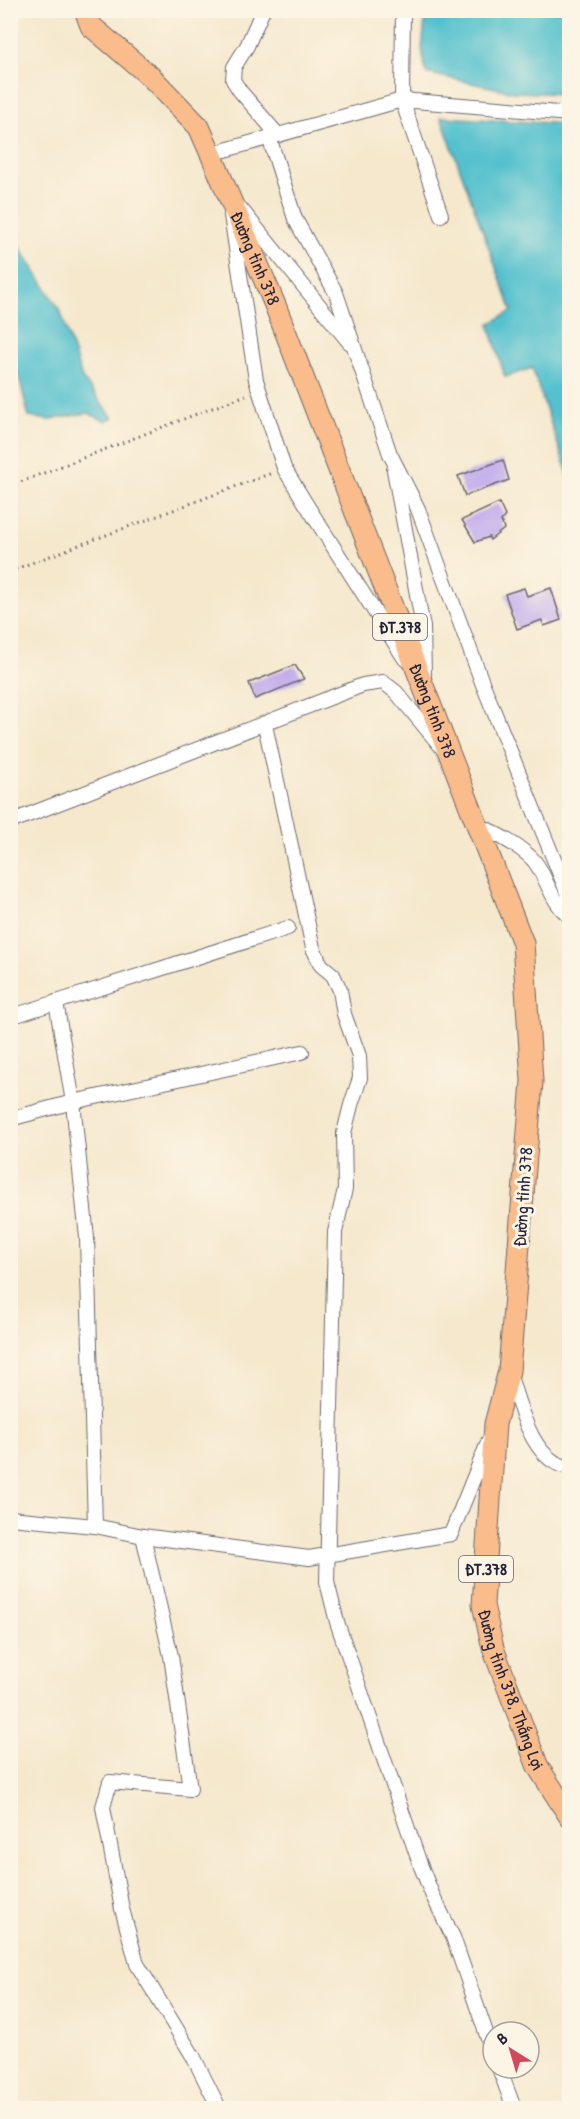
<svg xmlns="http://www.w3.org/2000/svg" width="580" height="2119" font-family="'Patrick Hand',sans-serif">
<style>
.water{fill:#55c1ce;stroke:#3c7284;stroke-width:1.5}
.building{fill:#bca4ed}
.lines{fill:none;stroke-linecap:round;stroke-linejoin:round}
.minor-casing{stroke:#6c676e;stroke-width:16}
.primary-casing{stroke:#6c676e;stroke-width:23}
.path{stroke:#6c676e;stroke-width:3;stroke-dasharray:1.5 4.5;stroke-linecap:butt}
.minor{stroke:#fff;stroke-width:14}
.primary{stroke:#f9bc8a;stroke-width:21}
.labels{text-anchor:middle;stroke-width:6;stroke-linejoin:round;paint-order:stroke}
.shield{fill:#fcf5e5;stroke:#63616e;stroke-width:1.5}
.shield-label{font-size:16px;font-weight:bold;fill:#22223b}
.street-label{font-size:18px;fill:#22223b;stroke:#fcf5e5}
</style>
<rect width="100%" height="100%" fill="#fcf5e5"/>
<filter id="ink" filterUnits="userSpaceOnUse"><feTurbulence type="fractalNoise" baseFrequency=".0167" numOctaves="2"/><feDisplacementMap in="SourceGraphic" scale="12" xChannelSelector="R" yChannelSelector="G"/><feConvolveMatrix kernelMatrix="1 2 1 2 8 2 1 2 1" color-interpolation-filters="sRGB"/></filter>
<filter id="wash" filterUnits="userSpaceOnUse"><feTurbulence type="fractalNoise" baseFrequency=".008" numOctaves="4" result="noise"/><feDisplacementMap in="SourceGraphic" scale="24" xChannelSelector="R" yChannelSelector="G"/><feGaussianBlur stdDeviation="1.35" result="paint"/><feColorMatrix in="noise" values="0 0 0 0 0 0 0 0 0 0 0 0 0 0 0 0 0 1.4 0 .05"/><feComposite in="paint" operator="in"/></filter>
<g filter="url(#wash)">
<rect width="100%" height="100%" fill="#f5e8cd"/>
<g class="water">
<path d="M426,11H569V94L514,92L426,73L422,49Z"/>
<path d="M441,117L569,124V477L532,368L505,377L489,324L512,311Z"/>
<path d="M11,233L60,310L82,378L113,418L105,421L88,413L49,420L29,417L11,345Z"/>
</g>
<g id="blocks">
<g class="building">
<path d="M503,460L509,480L465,496L458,476Z"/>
<path d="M499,503L505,516L501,521L504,529L490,540L489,537L475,542L462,520Z"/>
<path d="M524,588L527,596L551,588L561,620L544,626L542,620L517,629L505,594Z"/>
<path d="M295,665L304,679L255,699L249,683Z"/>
</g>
</g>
</g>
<g filter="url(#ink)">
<use href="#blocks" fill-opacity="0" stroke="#6c676e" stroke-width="1.5"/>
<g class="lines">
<g class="minor-casing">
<g id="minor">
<path d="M263,10L247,46L234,67L233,80L240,91L278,135"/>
<path d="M403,10L402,100L441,215"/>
<path d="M269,137L295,219L336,293L390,454L418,509L482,682L570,899"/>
<path d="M211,154L402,100L570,114"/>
<path d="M240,208L349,342"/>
<path d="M231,215L256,380L284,468L306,504L405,659"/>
<path d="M394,470L423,627L424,676"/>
<path d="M265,725L313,948L321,965L333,975L340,990L344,1014L359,1056L360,1078L351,1105L344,1133L345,1189L335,1232L327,1582L337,1622L420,1864L432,1894L453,1937L493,2053"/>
<path d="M10,822L363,685L383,682L396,692L444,750"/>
<path d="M476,823C493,833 522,846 535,862C547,878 552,904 570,916"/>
<path d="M56,1002L73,1102L87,1238L95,1526"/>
<path d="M10,1017L288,928"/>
<path d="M10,1119L73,1102L302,1052"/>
<path d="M509,1373C519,1403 532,1464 570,1467"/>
<path d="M10,1518L95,1526L143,1536L309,1558L451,1534L489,1440"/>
<path d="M143,1536L171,1656L190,1789L110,1782L103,1807L122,1909L137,1964L193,2056L219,2108"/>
<path d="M499,2068L514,2108"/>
</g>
</g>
<g class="primary-casing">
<g id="primary">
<path id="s1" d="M85,10L91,26L151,77L199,127L211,154L275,305L523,943L532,1081L509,1371L495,1424L483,1605L493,1648L538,1767L570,1817"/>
</g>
</g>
<g class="path">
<path d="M10,486L246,395"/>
<path d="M10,571L272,473"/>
</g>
<use href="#minor" class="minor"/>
<use href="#primary" class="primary"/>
</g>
</g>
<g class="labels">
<g class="shield">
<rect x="373" y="614" width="54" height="26" rx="4.5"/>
<rect x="459" y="1556" width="54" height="26" rx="4.5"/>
</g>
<g class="shield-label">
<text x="400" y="633">ĐT.378</text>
<text x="486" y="1575">ĐT.378</text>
</g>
<g class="street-label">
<text dy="6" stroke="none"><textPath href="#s1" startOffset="308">Đường tỉnh 378</textPath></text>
<text dy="6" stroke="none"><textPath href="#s1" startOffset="794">Đường tỉnh 378</textPath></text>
<text transform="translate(523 1197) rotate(-86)" y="6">Đường tỉnh 378</text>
<text dy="6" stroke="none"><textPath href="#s1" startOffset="1798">Đường tỉnh 378, Thắng Lợi</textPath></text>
</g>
</g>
<rect width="580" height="2119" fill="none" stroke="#fcf5e5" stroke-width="36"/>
<g transform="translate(511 2050) rotate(323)"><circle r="28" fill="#fcf5e5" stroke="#a5a1a1" stroke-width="1.5"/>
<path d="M0-4.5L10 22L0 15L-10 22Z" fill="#d1495b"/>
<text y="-9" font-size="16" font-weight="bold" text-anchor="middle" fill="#22223b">B</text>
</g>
</svg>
